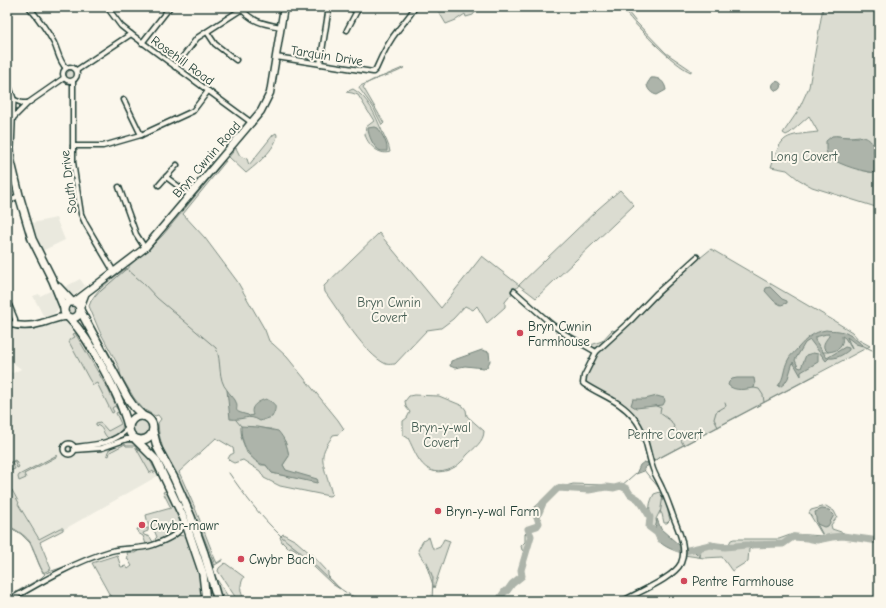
<svg xmlns="http://www.w3.org/2000/svg" width="886" height="608" font-family="'Comic Neue',sans-serif">
<style>
.built{fill:#eae9de}
.green{fill:#dbdcd1;stroke:#7d8c82;fill-rule:evenodd}
.water{fill:#adb4aa;stroke:#74847b}
.lines{fill:none;stroke-linecap:round;stroke-linejoin:round}
.stream{stroke:#74847b;stroke-width:1}
.river{stroke:#adb4aa;stroke-width:7}
.street-casing{stroke:#1f3d34;stroke-width:7}
.secondary-casing{stroke:#1f3d34;stroke-width:9}
.primary-casing{stroke:#1f3d34;stroke-width:10}
.street{stroke:#fbf7ec;stroke-width:4}
.secondary{stroke:#fbf7ec;stroke-width:6}
.primary{stroke:#fbf7ec;stroke-width:7}
.poi-dot{fill:#d1495b;stroke:#fbf7ec;stroke-width:1.5}
.labels{text-anchor:middle;stroke-width:4;stroke-linejoin:round;paint-order:stroke}
.street-label{font-size:13px;fill:#1f3d34;stroke:#fbf7ec}
.park-label{font-size:13px;fill:#455d53;stroke:#fbf7ec}
.poi-label{font-size:13px;fill:#1f3d34;stroke:#fbf7ec;text-anchor:start}
</style>
<rect width="100%" height="100%" fill="#fbf7ec"/>
<filter id="ink" filterUnits="userSpaceOnUse"><feTurbulence type="fractalNoise" baseFrequency=".025" numOctaves="2"/><feDisplacementMap in="SourceGraphic" scale="8" xChannelSelector="R" yChannelSelector="G"/><feConvolveMatrix kernelMatrix="1 2 1 2 8 2 1 2 1" color-interpolation-filters="sRGB"/></filter>
<g filter="url(#ink)">
<g class="built">
<path d="M56,218L65,240L42,251L32,223Z"/>
<path d="M80,279L85,286L73,296H70L63,288Z"/>
<path d="M52,290L59,304V307L56,312L45,319L33,296L39,294L40,296Z"/>
<path d="M59,321H63L68,323L75,337L69,340L70,341L79,336L82,341L84,340L114,387L131,436L138,440L163,473L63,530V528L39,539L18,504L13,490L7,493V370L13,373L21,369L7,358V332L14,328H36Z"/>
</g>
<g class="green">
<path d="M436,7H479L473,15L466,17L465,14L456,20L446,24Z"/>
<path d="M621,7H624L636,22L666,53L691,70V72C674,66 633,23 621,7Z"/>
<path d="M823,7H879V158L875,155L874,152L860,136L849,137L836,136L868,172L879,173V208L812,187L798,179L787,170L771,167C782,133 785,136 818,132L809,116L790,133L786,135L783,133L798,111L809,87Z"/>
<path d="M405,67C394,77 373,75 363,87L384,123L382,125L373,107L359,88L360,86Z"/>
<circle cx="71" cy="75" r="4.5"/>
<path d="M353,89C369,98 375,115 382,131C385,138 389,144 390,152C379,156 367,144 365,134C365,132 366,129 366,127L374,121L358,95L352,93L346,92Z"/>
<path d="M276,133L277,135C276,149 256,165 246,173L229,157L236,148L240,156L247,159L249,165L273,135Z"/>
<path d="M224,161H226L183,214L205,238L237,281L265,330L269,341L273,344L287,357L338,420L344,429L339,434L333,435C329,442 324,448 323,455C321,464 330,484 332,495L329,496L280,486L264,478L260,471L243,460L234,463L230,461L228,459L230,455L234,453L233,448L216,438L179,472L195,508L215,559L217,563L223,559V560L215,565L189,500L163,449L159,434L158,423L161,419L158,415L155,416L143,409L134,398L121,376L119,367L99,330L89,306C94,290 112,279 125,269L129,268V266L152,246L163,235ZM251,427L271,429L285,441L289,456L283,465L290,477L272,473L266,465H261L247,453L241,437Z"/>
<path d="M620,190L634,205L536,298L519,285L505,302V307L487,323L477,306L473,310L465,306L453,319L441,328L427,330L395,364C392,364 389,365 386,364C365,355 339,311 325,292L324,286L379,233L441,308L482,256L519,285L598,209Z"/>
<path d="M711,249L831,319L852,332L859,340L870,346L653,461L651,460C644,437 642,416 620,401C610,394 598,390 587,384L584,376L598,351L629,324L695,262Z"/>
<circle cx="72" cy="310" r="5.5"/>
<path d="M620,327L599,346L596,348L591,347V345L602,341L612,330L615,331Z"/>
<path d="M75,333L109,391L118,410L115,406L112,408L114,412L112,413L97,383L93,385L89,379L69,342V340L75,337L73,334Z"/>
<path d="M98,333L117,368L119,374L97,334Z"/>
<path d="M414,395L439,396L463,406L466,410L467,416L484,431C484,442 474,448 467,455C465,457 464,460 461,462C455,469 440,475 430,470C418,464 414,449 408,438L403,435V421L407,418L410,412L406,407L405,401L409,396Z"/>
<path d="M118,412L123,421L122,429L116,435L108,438C102,433 104,427 96,425V423L100,422L108,431L121,424L116,413Z"/>
<circle cx="141" cy="427" r="8"/>
<path d="M125,442C141,441 150,460 156,472L154,473L153,471L150,473L135,446H126L125,444L110,452L109,456L107,455C108,446 118,445 125,442Z"/>
<path d="M57,455L58,456L24,474L26,478L19,481L18,477L19,475Z"/>
<path d="M15,460L19,467L17,468L14,461L12,463L15,469L7,472V464Z"/>
<path d="M573,484L603,485V486L588,490L566,486Z"/>
<path d="M12,490L19,503L18,504L39,539L60,528H63V530L40,542L51,569L43,573L30,543L21,534L7,526V493Z"/>
<path d="M168,490C172,499 185,520 178,528C174,532 162,538 156,541L155,539L157,537L154,530H152L151,527L148,529V531L143,533L144,535L150,537L153,542L146,544L143,536L138,533L137,529L149,528L146,515L171,508L163,492Z"/>
<path d="M660,492L663,499L669,504L668,512L670,520L667,523H664L662,514L660,511L656,519L657,527L654,528L650,524C652,511 646,509 654,494Z"/>
<path d="M545,498L535,519L534,517L533,509Z"/>
<path d="M826,506L834,511L837,517L831,525L832,529L844,533V537L833,538L823,541L795,538L790,539L783,545H759L749,549L748,561L732,571L722,557L704,558L684,555L685,550L711,542L719,544H729L731,540L734,539H779L793,534L823,536L809,513L811,510Z"/>
<path d="M527,532L530,534L526,550L524,551L522,550L521,546L525,542V534Z"/>
<path d="M283,534L296,541L312,555L328,572V576L340,589L332,584L296,550L291,547L288,548L282,542L280,537Z"/>
<path d="M176,535L185,536L190,544L187,547L188,549H191C197,566 202,583 202,601H113L92,563L117,555L121,567L126,566L128,569L132,566L127,558H128L127,552L135,553L139,550L156,547Z"/>
<path d="M429,537L432,547L435,549L440,547L444,539L450,541L434,588L426,564L420,555L418,550L423,541Z"/>
<path d="M204,542L214,566L212,569L214,575L231,601H222L218,594Z"/>
<path d="M225,563L244,577C239,586 240,592 245,601H238L218,571L219,568Z"/>
</g>
<g class="water">
<path d="M651,78C659,77 665,82 666,90L657,95C652,94 647,90 647,84Z"/>
<circle cx="777" cy="86" r="4.5"/>
<path d="M374,127L378,128C382,135 388,143 387,151C386,151 382,151 381,151C374,149 368,135 368,128Z"/>
<path d="M832,136C837,135 842,137 848,137C862,138 866,133 875,147C873,153 874,155 879,158V173C862,172 843,166 828,157L826,150V141Z"/>
<path d="M770,287L782,299L787,301V303L781,305L774,301L765,291L766,288Z"/>
<path d="M826,330C830,331 834,330 839,331C848,332 857,340 863,346L856,344L847,337L852,349L845,338L842,336C844,346 839,351 828,352L824,348C823,343 826,340 829,336V334C824,334 820,336 815,337V340L827,358L845,347L849,348V350C843,355 836,359 829,358L826,361L810,340L805,343L795,360L798,367L801,368L806,355L813,353L818,354V362L801,372V376L793,362L788,378L785,383L780,387L778,386C785,377 783,369 788,360C790,355 795,352 798,348C806,339 813,332 826,330Z"/>
<path d="M482,350L489,352L490,361L487,367L484,368L465,366L455,368L450,366L451,361Z"/>
<path d="M737,378H754L755,384L754,388C746,389 735,392 728,385L729,382L732,379Z"/>
<path d="M227,390C229,393 233,397 235,400C241,411 229,410 248,415L249,416L253,415C249,406 259,401 266,399C277,404 277,407 272,417L260,421C248,413 243,421 230,419Z"/>
<path d="M657,396L664,398L665,401L663,405L636,408L631,405L633,399H645Z"/>
<path d="M241,426L258,427L278,431C285,439 287,445 289,456L283,465L286,470L317,479L318,481L317,483L272,473L266,465C250,464 240,441 241,426Z"/>
<path d="M644,462L648,463L649,465L644,468L645,470L644,471L636,474L640,465Z"/>
<path d="M822,509L829,510L834,515L828,526L824,527L817,524L815,512Z"/>
<path d="M657,519L661,529L679,545L681,550L680,552C671,550 655,543 655,532C654,528 657,524 657,519Z"/>
<path d="M705,545H710L701,549L700,557L694,551H688Z"/>
</g>
<g class="lines">
<g class="stream">
<path d="M91,301L94,297L125,270L127,269L143,283L157,298L216,348C222,361 217,379 227,390"/>
<path d="M7,326L14,328"/>
<path d="M862,345L872,350"/>
<path d="M823,352H828"/>
<path d="M754,388L759,389L763,395L764,402"/>
<path d="M656,406L661,408L660,413L671,421L683,444"/>
<path d="M236,420L241,426"/>
<path d="M718,427L714,419L716,412L726,406L725,403"/>
<path d="M652,462L816,375"/>
<path d="M644,470C650,479 659,485 663,496L660,514"/>
<path d="M229,473C245,496 260,516 280,535C288,543 298,549 306,557C325,574 341,596 367,601"/>
<path d="M621,486L636,473"/>
<path d="M817,524L823,535L824,540"/>
<path d="M7,525C16,530 24,534 30,542C36,552 37,565 45,574L41,578L7,597"/>
<path d="M427,562L433,578L432,601"/>
<path d="M46,573L75,563"/>
</g>
<g class="river">
<path d="M676,548L684,551L710,545L725,547L746,545L783,544L793,537L807,538L817,540L832,537L843,536L879,541"/>
<path d="M498,601L505,591H507L512,584L522,576L521,570L531,536L528,529L537,526L539,523L537,517L543,503L558,488L589,490L606,487L614,488L621,486L627,489L630,494L638,499L642,504L650,517L649,527L657,533L660,539"/>
</g>
<g class="street-casing">
<g id="street">
<path d="M29,7C38,18 47,30 54,43C58,51 59,61 66,68"/>
<path d="M107,7L121,26L131,34L252,123"/>
<path d="M240,7C251,22 264,24 281,27"/>
<path d="M348,7L357,11"/>
<path d="M347,30L359,7"/>
<path d="M207,32L215,44L236,60"/>
<path d="M142,43L170,7"/>
<path d="M276,57L373,72L376,69C382,55 388,42 398,30C404,22 410,16 415,7"/>
<path d="M320,64L329,7"/>
<circle cx="70" cy="74" r="7"/>
<path d="M175,67L197,38L242,9"/>
<path d="M77,70L131,34"/>
<path d="M73,81V162L81,214L85,223L114,272"/>
<path d="M12,99L22,103H28L64,78"/>
<path d="M124,100L141,135"/>
<path d="M12,119L28,103"/>
<path d="M73,146H103L141,135L193,111L208,91"/>
<path d="M177,165L166,177L190,195"/>
<path d="M159,185L166,177"/>
<path d="M119,187L136,234L145,248"/>
<path d="M7,203L19,195"/>
<path d="M514,291L550,323L565,334L596,352"/>
<path d="M7,300L15,319V325"/>
<circle cx="69" cy="449" r="5.5"/>
<path d="M74,447C94,445 115,444 128,428"/>
<path d="M74,450L102,448L127,439H134"/>
<path d="M8,601C39,583 76,561 111,551C125,547 139,550 153,545C164,541 182,534 184,522"/>
<path d="M623,601C638,592 674,578 681,563C688,547 677,528 672,513C669,505 666,496 662,488C659,481 655,475 653,469C647,452 646,432 634,418C621,401 602,396 584,384L583,383L584,376L596,352L631,320L657,293L697,257"/>
</g>
</g>
<g class="secondary-casing">
<g id="secondary">
<path d="M74,302L145,248L261,111L270,93L284,7"/>
<path d="M80,308L85,295"/>
<path d="M7,323C20,327 30,327 42,323C51,321 58,316 67,317"/>
</g>
</g>
<g class="primary-casing">
<g id="primary">
<path d="M7,85L12,99L10,149L11,162L19,195L32,239L53,281L64,308"/>
<path d="M58,287L71,301"/>
<circle cx="72" cy="310" r="8"/>
<path d="M80,310L127,397L134,407L143,416"/>
<path d="M69,318C82,331 90,345 99,361C111,382 122,403 128,426"/>
<circle cx="141" cy="428" r="12"/>
<path d="M153,431L157,447L174,478L191,517L204,553L218,601"/>
<path d="M136,440L156,460L185,521L203,574L206,601"/>
</g>
</g>
<use href="#street" class="street"/>
<use href="#secondary" class="secondary"/>
<use href="#primary" class="primary"/>
</g>
</g>
<g class="poi-dot">
<circle cx="520" cy="333" r="4"/>
<circle cx="438" cy="511" r="4"/>
<circle cx="142" cy="525" r="4"/>
<circle cx="241" cy="559" r="4"/>
<circle cx="684" cy="581" r="4"/>
</g>
<g class="labels">
<g class="street-label">
<text transform="translate(327 55) rotate(9)" y="5">Tarquin Drive</text>
<text transform="translate(183 60) rotate(36)" y="5">Rosehill Road</text>
<text transform="translate(206 159) rotate(-49)" y="5">Bryn Cwnin Road</text>
<text transform="translate(68 182) rotate(-97)" y="5">South Drive</text>
</g>
<g class="park-label">
<text x="804" y="161">Long Covert</text>
<text x="389" y="307">Bryn Cwnin<tspan x="389" dy="15">Covert</tspan></text>
<text x="441" y="432">Bryn-y-wal<tspan x="441" dy="15">Covert</tspan></text>
<text x="665" y="439">Pentre Covert</text>
</g>
<g class="poi-label">
<text x="528" y="331">Bryn Cwnin<tspan x="528" dy="15">Farmhouse</tspan></text>
<text x="446" y="516">Bryn-y-wal Farm</text>
<text x="150" y="530">Cwybr-mawr</text>
<text x="249" y="564">Cwybr Bach</text>
<text x="692" y="586">Pentre Farmhouse</text>
</g>
</g>
<rect width="886" height="608" fill="none" stroke="#fbf7ec" stroke-width="24"/>
<rect x="12" y="12" width="862" height="584" fill="none" stroke="#1f3d34" stroke-width="1.5" filter="url(#ink)"/>
</svg>
